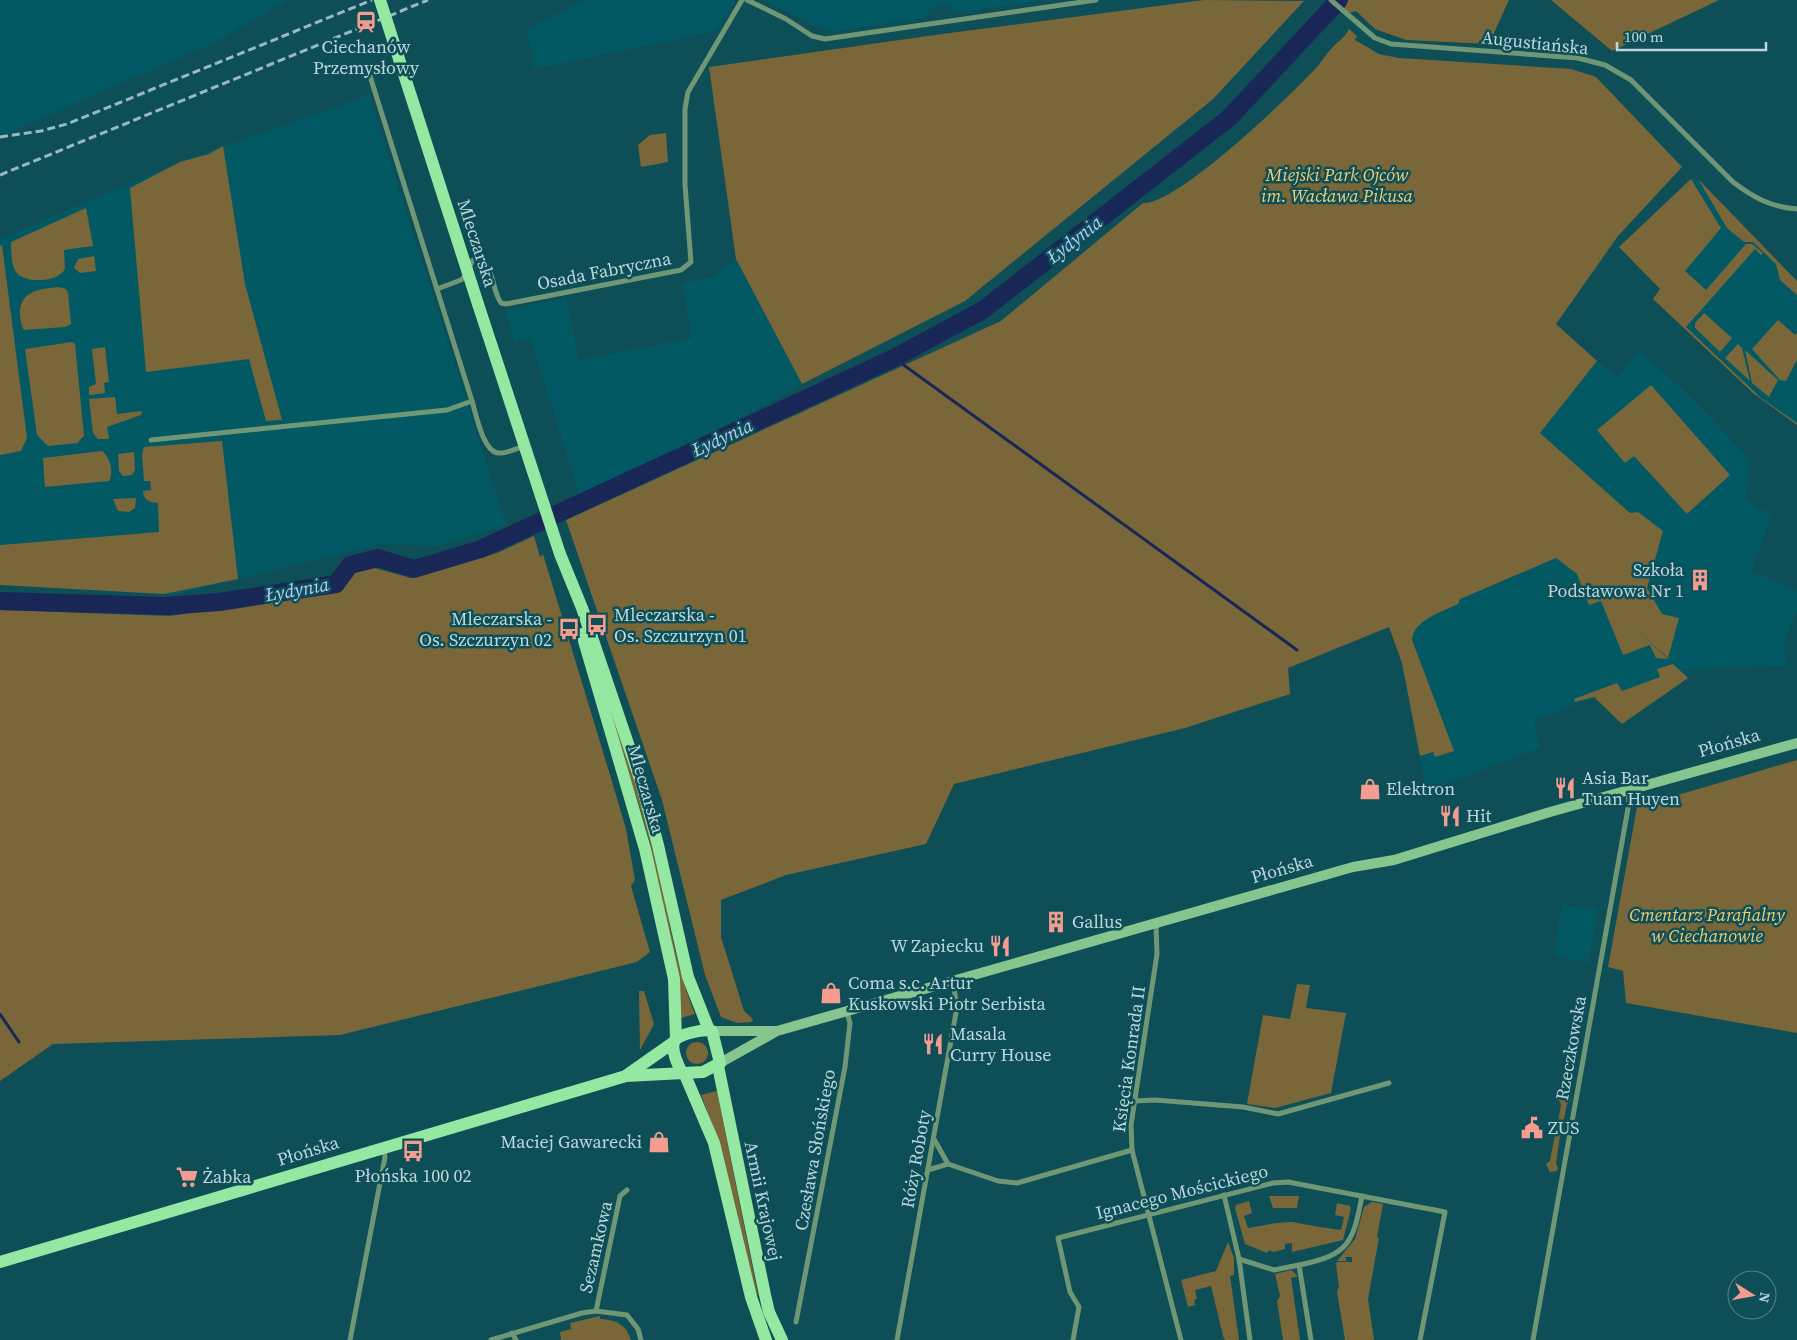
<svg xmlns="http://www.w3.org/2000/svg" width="1797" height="1340" font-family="'Source Serif 4',serif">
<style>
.built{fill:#035963}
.green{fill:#796739}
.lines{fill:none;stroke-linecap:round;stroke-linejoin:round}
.stream{stroke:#192757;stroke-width:3}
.river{stroke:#192757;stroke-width:18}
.street{stroke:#709775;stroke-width:5}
.secondary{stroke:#86c58e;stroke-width:10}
.primary{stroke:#95e8a1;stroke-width:12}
.rail{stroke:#97bac0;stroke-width:3;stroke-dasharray:8 4;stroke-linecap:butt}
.primary-bridge{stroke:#95e8a1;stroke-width:12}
.labels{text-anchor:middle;stroke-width:5;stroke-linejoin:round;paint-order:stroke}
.street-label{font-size:18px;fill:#bbd7dc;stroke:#0e4e57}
.poi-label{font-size:18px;fill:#bbd7dc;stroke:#0e4e57;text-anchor:start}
.park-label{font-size:18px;font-style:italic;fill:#f1cc71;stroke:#0e4e57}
.water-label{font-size:19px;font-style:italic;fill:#b8cbfb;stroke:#0e4e57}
</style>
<rect width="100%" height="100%" fill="#0e4e57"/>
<g class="built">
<path d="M0,0H288L212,44L0,136Z"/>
<path d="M585,0H732L735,2L717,31L534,69L527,29Z"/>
<path d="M762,0H1044L956,13L946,5L931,9L923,18L831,32Z"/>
<path d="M369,95L506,525L439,546L380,544L173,595L0,585V239L180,162Z"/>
<path d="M1690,179H1698L1797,281V425L1753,393L1653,299L1660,289L1619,247Z"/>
<path d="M736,259L802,384L747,415L580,496L530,338L514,342L505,310L566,298L579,360L692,338L682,283L713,277Z"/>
<path d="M1639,350L1694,400L1748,458L1747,500L1772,516L1751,571L1797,591V611L1786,637L1784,650L1788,666L1683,669L1688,678L1622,724L1594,697L1534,721L1540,748L1448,783L1426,789L1402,663L1390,627L1557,558L1581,577L1630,513L1540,433L1597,361L1618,377Z"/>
<path d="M1562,904L1598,909L1588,963L1554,955Z"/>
</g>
<g class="green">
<path d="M1204,0L1304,1L1213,99L965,301L802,384L736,259L709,67L942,34Z"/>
<path d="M1331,0H1509L1489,44L1406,40L1375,29L1356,11L1346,14Z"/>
<path d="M1551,0H1719L1612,51Z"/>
<path d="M1349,29L1357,36L1355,40L1379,54L1399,58L1571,69L1596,77L1682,167L1618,236L1556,324L1597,361L1540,433L1630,513L1638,512L1663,531L1647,588L1662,614L1679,618L1668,658L1639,632L1668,659L1656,658L1650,645L1623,655L1601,601L1589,605L1577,574L1556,558L1460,599L1458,604C1442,612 1413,620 1412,640L1454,751L1435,757L1433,752L1420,756L1402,663L1389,627L1288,668L1290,694L1185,728L954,784L926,844L786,875L721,900V937L744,1011L753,1019L752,1022L737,1023L721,1017L705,975L662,800L566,520L1001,321L1143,203C1177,205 1289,97 1315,69C1321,63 1325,55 1332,48C1338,41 1345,38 1349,29Z"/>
<path d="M666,133L668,162L641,167L638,145L650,135Z"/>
<path d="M223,146L245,284L282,420L266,421L249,359L146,372L130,188L180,162L209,154Z"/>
<path d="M1691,179L1721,228L1685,271L1706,290L1746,244H1752L1763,253L1761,255L1755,249L1686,327L1761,398L1797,423V425L1753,393L1653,299L1660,289L1619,247Z"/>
<path d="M1698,179L1797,281V295L1780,280L1776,264L1753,242H1744L1727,228Z"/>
<path d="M86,208L93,246L64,250L65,269C59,282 26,284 17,273C11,266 11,251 11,242Z"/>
<path d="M2,245L27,438L21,451L0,455V246Z"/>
<path d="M94,256L96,271L80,273L74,268L78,259Z"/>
<path d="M58,287L66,289L68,293L71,324L65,327L24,330C21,326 21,321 20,316C18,291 40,289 58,287Z"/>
<path d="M1704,313L1732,338L1720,352L1695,328V323Z"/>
<path d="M1778,320L1795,335L1797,333V360L1786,381L1780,380L1752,349Z"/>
<path d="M72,342L75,344L84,436L77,443L48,446L37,435L25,349Z"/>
<path d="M1738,344L1742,348L1750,381L1725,358Z"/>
<path d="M105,347L109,382L104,383L105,393L89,395V387L96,384L92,349Z"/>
<path d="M1745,350L1778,380L1769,397L1752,383Z"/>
<path d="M1651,385L1730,475L1687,514L1634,456L1625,463L1597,430Z"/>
<path d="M115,397L117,414L142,411L141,415L107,427L109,439H98L93,433L89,399Z"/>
<path d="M222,441L238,579L164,594L0,585V545L159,532L158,503C149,503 143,499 143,491L151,490L150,481H144L142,454L144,447Z"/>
<path d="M102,451C110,457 114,472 109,481L45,487L43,458Z"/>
<path d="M134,452L135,470L132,475L123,476L119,471L118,454Z"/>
<path d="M136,498L135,508L129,512L118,511L113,499Z"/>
<path d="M534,536L540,557L543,554L610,775L626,829L635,880L631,886L650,952L637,962L340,1035L53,1044L0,1081V610L170,616L342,591L352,571L371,567L411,578L497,553Z"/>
<path d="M577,611C604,688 633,766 653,845C667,902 673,961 695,1014L681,1018L651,847L642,815Z"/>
<path d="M1673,664L1688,678L1622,724L1594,697L1575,702L1574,699L1617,683L1622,691L1660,677L1657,669Z"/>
<path d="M1797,760V1033L1626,1003L1623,971L1608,967L1637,807Z"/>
<path d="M1297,984L1310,985L1306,1008L1346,1013L1331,1093L1275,1108L1247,1104L1263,1015L1290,1019Z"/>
<path d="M639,991H644L654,1024L640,1050Z"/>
<circle cx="697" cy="1053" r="11"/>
<path d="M717,1091L758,1295L756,1296L718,1140L701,1095Z"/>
<path d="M1566,1093L1571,1096V1101L1567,1104L1562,1129L1557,1128L1561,1105L1557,1096Z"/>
<path d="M1555,1135H1560L1556,1163L1558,1168L1557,1171L1550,1172L1546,1164L1550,1161Z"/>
<path d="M1269,1196H1299L1297,1208H1273Z"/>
<path d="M1249,1201L1252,1213L1244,1216L1248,1228C1256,1227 1282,1221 1292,1222C1308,1225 1326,1228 1341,1230L1344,1217L1335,1215L1337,1203L1350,1206L1351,1209L1343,1240L1292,1252V1243L1285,1244V1249L1274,1252L1269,1250L1267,1253L1245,1244L1235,1208L1236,1205Z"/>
<path d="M1372,1202L1383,1204L1377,1237L1379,1238L1368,1299L1374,1340H1345L1337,1292L1339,1287L1336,1265L1337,1262H1352V1257H1346V1261H1337L1355,1239L1364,1207Z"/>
<path d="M1228,1242L1234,1258V1275L1230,1276L1239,1340H1225L1223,1336L1211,1286L1195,1290L1197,1299L1194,1300L1195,1305L1188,1307L1181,1280L1216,1271Z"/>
<path d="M1291,1270L1298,1276L1291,1278L1300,1340H1283L1277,1301L1280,1296L1275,1274Z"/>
<path d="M600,1316V1319C616,1320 626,1324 631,1340H561L560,1332L571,1329L570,1323Z"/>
</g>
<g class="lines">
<g class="stream">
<path d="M894,358L1297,650"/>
<path d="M0,1014L19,1042"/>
</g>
<path class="river" d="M0,601L167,606L219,602L336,584L350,565L378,558L414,569L481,549L894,358L983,310L1229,118L1339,0"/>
<g class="street">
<path d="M747,0L786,19L812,36L825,39L1096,0"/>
<path d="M1331,0L1375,38L1391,44L1578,58L1605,65L1631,80L1733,182C1754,198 1771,207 1797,209"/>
<path d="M370,76L472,401"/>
<path d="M437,289L461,280L465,276L473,260L478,259C494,264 492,291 501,303L506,304L681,270L691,262L685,185V109L688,92L742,0"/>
<path d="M151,440L447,410L472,401C476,414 483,451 498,453C506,454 517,448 525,446"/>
<path d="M1156,925L1157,954L1131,1125L1132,1150L1181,1340"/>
<path d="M1134,1101L1155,1100L1243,1107L1278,1114L1389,1083"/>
<path d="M934,1139L948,1164"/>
<path d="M928,1170L948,1164L998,1181L1017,1183L1132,1150"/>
<path d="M1224,1195L1239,1259L1250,1340"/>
<path d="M1239,1259L1274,1270L1299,1265"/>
<path d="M596,1311L620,1196L627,1190"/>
<path d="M796,1322L845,1067L850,1023L847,1013"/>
<path d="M512,1333L516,1340"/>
<path d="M350,1340L385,1157L384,1150"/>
<path d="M491,1340L582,1313L596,1311L627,1315L638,1329L641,1340"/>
<path d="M897,1340L957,1007L953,982"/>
<path d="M1073,1340L1079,1307L1070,1292L1058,1238L1273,1183L1288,1182L1445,1212L1420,1340"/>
<path d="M1311,1340L1299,1265C1349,1255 1353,1243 1362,1196"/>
<path d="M1533,1340L1629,803L1628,790"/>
</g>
<g class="secondary">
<path d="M712,1031H776"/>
<path d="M720,1063L777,1031L1353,867L1394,860L1550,812L1797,743"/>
</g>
<g class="primary">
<path d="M478,304L560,554L582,608L641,782L658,845L688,977L709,1030"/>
<path d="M582,634L645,849L674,979L676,1039"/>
<path d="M718,1066L765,1295L769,1312L782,1340"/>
<path d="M627,1075L674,1042"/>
<path d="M685,1075L714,1143L751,1297L766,1340"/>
<path d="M0,1262L626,1076L703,1072L720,1063L712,1031C705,1029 676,1034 674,1042C671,1051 678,1065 682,1073"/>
</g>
<g class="rail">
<path d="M0,137L41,131L67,124L372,0"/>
<path d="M0,175L428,0"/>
</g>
<path class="primary-bridge" d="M380,0L478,304"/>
</g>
<defs>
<g id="station-bare" transform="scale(1.725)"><path d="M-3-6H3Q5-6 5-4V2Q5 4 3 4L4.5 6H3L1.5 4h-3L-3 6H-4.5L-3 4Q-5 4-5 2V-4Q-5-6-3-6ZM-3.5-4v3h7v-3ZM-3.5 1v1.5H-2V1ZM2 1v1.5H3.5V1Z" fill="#f59c91" stroke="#0e4e57" stroke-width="2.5" paint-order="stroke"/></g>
<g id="building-bare" transform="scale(1.725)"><path d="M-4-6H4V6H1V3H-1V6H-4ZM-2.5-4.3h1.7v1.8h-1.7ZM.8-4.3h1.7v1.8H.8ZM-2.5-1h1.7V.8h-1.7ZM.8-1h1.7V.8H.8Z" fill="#f59c91" stroke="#0e4e57" stroke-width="2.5" paint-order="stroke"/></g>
<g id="bus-bare" transform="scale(1.725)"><path d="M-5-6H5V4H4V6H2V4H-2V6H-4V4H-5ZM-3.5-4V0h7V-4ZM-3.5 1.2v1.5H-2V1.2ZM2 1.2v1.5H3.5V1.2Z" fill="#f59c91" stroke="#0e4e57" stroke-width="2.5" paint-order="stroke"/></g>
<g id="restaurant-bare" transform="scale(1.725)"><path d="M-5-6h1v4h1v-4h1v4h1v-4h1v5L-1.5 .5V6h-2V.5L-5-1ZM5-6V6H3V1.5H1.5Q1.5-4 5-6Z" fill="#f59c91" stroke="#0e4e57" stroke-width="2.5" paint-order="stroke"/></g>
<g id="shop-bare" transform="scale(1.725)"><path d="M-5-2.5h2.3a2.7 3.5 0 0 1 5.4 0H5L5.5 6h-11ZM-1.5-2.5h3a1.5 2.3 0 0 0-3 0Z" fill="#f59c91" stroke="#0e4e57" stroke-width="2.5" paint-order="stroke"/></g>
<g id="civic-bare" transform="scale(1.725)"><path d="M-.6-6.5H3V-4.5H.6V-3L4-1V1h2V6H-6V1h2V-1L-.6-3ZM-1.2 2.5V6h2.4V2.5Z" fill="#f59c91" stroke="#0e4e57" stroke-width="2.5" paint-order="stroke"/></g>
<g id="supermarket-bare" transform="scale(1.725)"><path d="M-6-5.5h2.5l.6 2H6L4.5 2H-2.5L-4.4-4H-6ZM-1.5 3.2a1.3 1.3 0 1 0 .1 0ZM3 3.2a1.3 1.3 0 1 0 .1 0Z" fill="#f59c91" stroke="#0e4e57" stroke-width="2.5" paint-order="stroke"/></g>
</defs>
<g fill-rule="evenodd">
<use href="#station-bare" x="366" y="22"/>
<use href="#building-bare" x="1700" y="580"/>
<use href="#bus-bare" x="597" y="625"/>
<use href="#bus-bare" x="569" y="629"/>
<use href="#restaurant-bare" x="1565" y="788"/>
<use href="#shop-bare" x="1370" y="789"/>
<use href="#restaurant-bare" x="1450" y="816"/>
<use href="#building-bare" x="1056" y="922"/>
<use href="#restaurant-bare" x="1000" y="946"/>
<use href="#shop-bare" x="831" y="993"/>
<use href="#restaurant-bare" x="933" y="1044"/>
<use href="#civic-bare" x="1532" y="1128"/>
<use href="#shop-bare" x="659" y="1142"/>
<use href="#bus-bare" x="413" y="1151"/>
<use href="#supermarket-bare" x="187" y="1177"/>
</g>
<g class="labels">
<g class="street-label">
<text transform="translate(1535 43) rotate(6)" y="6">Augustiańska</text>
<text transform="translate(477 243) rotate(72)" y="6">Mleczarska</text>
<text transform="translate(604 271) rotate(-11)" y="6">Osada Fabryczna</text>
<text transform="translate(1729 743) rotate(-16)" y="6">Płońska</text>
<text transform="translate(646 789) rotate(74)" y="6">Mleczarska</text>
<text transform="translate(1282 869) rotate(-16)" y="6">Płońska</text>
<text transform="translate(1571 1048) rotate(-80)" y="6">Rzeczkowska</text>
<text transform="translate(1129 1059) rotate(-82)" y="6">Księcia Konrada II</text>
<text transform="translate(815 1150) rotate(-80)" y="6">Czesława Słońskiego</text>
<text transform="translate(308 1151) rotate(-17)" y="6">Płońska</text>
<text transform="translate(916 1159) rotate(-80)" y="6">Róży Roboty</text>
<text transform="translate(1182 1192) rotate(-14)" y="6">Ignacego Mościckiego</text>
<text transform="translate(763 1201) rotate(78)" y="6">Armii Krajowej</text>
<text transform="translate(596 1247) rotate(-77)" y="6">Sezamkowa</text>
</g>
<g class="poi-label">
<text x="366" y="53" text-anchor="middle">Ciechanów<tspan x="366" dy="21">Przemysłowy</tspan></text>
<text x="1684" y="576" text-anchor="end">Szkoła<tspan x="1684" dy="21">Podstawowa Nr 1</tspan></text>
<text x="614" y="621">Mleczarska -<tspan x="614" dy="21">Os. Szczurzyn 01</tspan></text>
<text x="552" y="625" text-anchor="end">Mleczarska -<tspan x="552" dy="21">Os. Szczurzyn 02</tspan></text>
<text x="1582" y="784">Asia Bar<tspan x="1582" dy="21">Tuan Huyen</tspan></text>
<text x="1386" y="795">Elektron</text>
<text x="1466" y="822">Hit</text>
<text x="1072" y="928">Gallus</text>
<text x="984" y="952" text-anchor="end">W Zapiecku</text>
<text x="848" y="989">Coma s.c. Artur<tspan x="848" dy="21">Kuskowski Piotr Serbista</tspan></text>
<text x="950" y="1040">Masala<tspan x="950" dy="21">Curry House</tspan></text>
<text x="1548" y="1134">ZUS</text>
<text x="642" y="1148" text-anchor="end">Maciej Gawarecki</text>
<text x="413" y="1182" text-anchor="middle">Płońska 100 02</text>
<text x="203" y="1183">Żabka</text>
</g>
<g class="park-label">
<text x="1337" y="181">Miejski Park Ojców<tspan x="1337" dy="21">im. Wacława Pikusa</tspan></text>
<text x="1707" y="921">Cmentarz Parafialny<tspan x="1707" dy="21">w Ciechanowie</tspan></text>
</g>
<g class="water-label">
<text transform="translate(1074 239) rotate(-38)" y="7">Łydynia</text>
<text transform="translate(722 437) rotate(-25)" y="7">Łydynia</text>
<text transform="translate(297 589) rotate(-10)" y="7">Łydynia</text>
</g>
</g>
<g transform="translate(1752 1295) rotate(101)"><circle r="24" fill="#0e4e57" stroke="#53858c"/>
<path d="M0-4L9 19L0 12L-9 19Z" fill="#f59c91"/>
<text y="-8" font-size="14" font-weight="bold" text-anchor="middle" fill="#bbd7dc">N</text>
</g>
<path d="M1617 42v8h149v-8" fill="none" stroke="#bbd7dc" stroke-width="2.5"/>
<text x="1624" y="42" font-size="15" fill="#bbd7dc" stroke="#0e4e57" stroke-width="4" paint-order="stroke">100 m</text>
</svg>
